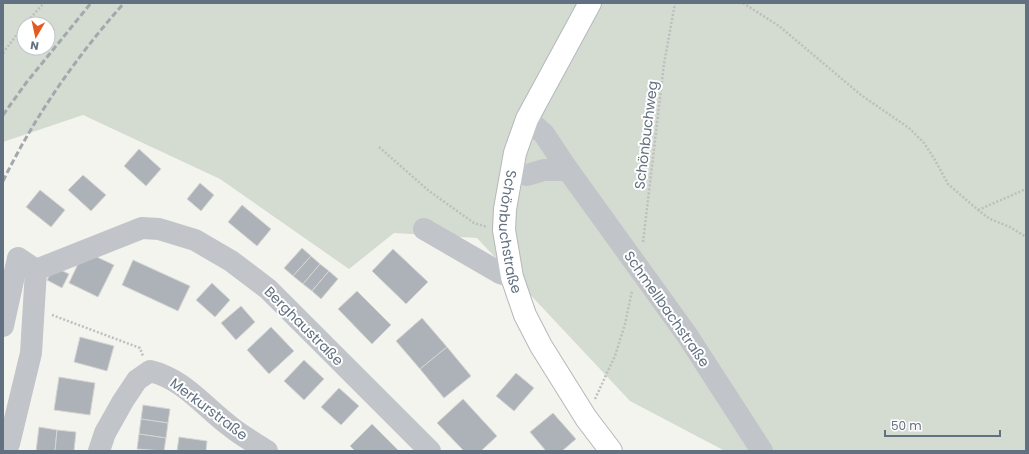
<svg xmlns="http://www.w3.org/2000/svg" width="1029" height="454" font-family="Poppins,sans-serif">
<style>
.green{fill:#d4dbd0;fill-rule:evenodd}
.building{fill:#acb2b8;stroke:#d5d5d2}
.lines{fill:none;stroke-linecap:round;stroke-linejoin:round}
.major-casing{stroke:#b4b8bc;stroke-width:24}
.path{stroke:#bdbec0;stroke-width:2.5;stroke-dasharray:2 2;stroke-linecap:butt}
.minor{stroke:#c1c4c8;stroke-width:22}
.major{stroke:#fff;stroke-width:22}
.rail{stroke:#a3a8ae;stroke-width:3;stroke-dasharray:6 3;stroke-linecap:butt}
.labels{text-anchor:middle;stroke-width:4;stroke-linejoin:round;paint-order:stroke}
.street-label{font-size:14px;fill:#627181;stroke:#fff}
</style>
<rect width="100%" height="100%" fill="#f4f4ef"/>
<path class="green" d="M3,3H1026V451H725L630,401L477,238L394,233L349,269L220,179L83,115L3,142ZM24,24H48V48H24Z"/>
<g class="building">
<path d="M139,149L161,169L146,186L124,166Z"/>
<path d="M83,175L106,195L91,211L68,190Z"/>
<path d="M200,183L214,195L201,211L187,199Z"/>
<path d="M40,190L65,210L51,227L26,207Z"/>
<path d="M242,205L271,229L257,246L228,222Z"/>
<path d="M302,248L311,256L293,276L284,268Z"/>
<path d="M393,249L428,282L406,304L372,271Z"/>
<path d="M84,251L114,265L98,297L69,283Z"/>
<path d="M311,256L320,264L303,284L293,276Z"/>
<path d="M133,260L190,286L178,311L122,285Z"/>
<path d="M320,264L329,271L312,291L303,284Z"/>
<path d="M54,267L69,274L62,288L47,280Z"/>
<path d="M329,271L338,279L321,299L312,291Z"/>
<path d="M212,283L230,300L215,317L196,300Z"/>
<path d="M357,291L391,325L372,344L338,309Z"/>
<path d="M241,306L255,322L236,340L221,323Z"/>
<path d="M422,318L447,347L420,369L396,341Z"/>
<path d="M271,327L294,351L269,374L247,350Z"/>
<path d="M80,337L114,346L107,371L74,362Z"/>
<path d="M447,347L471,376L444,398L420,369Z"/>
<path d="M304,360L324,379L304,400L284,381Z"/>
<path d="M516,373L534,388L514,411L496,396Z"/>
<path d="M59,377L95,383L90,415L54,410Z"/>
<path d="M339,388L359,406L341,425L321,407Z"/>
<path d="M463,399L497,436L481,451H464L437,423Z"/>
<path d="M143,405L170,409L168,423L141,419Z"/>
<path d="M553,413L576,439L562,451H546L530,432Z"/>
<path d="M141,419L168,423L166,438L139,434Z"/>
<path d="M372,424L399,451H355L350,446Z"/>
<path d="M39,427L57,430L55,451H36Z"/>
<path d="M57,430L76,432L74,451H55Z"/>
<path d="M139,434L166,438L164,451L137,449Z"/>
<path d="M179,437L207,441L206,451H177Z"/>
</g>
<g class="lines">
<g class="major-casing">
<g id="major">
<path id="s1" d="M590,3L527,119L515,153L505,209L504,230L512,277L525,315L541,346L586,418L611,451"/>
</g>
</g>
<g class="path">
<path d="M743,3L779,26L861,95L909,128L924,143L935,160L948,184L978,210L990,219L1010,227L1026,237"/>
<path d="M25,24L44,3"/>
<path d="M3,53L24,25"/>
<path d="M379,147L429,191L474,223L487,227"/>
<path d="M978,210L1026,189"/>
<path d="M643,242L664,64L675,3"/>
<path d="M52,315L140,348L143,356"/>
<path d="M595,399L607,373L615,356L625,324L632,291"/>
</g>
<g class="minor">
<path d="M527,119L544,134L568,170L687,335L762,451"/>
<path d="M527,175L544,170H568"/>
<path d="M424,229L500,273L512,277"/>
<path d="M3,326L18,258L36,270"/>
<path d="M3,449L9,444L31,353L36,270L142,228L159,229L195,240L231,261L268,289L430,451"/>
<path d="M99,451L105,433L123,401L137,380L150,371C184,379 204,407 231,427C242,436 255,443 267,451"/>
</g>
<use href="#major" class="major"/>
<g class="rail">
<path d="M3,115L26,83L91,3"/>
<path d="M3,181C35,116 76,57 124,3"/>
</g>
</g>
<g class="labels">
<g class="street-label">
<text transform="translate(646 135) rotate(-83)" y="5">Schönbuchweg</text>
<text dy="5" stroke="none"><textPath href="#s1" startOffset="248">Schönbuchstraße</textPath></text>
<text transform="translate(667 309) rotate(55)" y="5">Schmellbachstraße</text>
<text transform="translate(304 326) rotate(45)" y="5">Berghaustraße</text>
<text transform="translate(209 409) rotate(37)" y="5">Merkurstraße</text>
</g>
</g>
<rect width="1029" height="454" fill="none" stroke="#627181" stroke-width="8"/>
<g transform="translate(36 36) rotate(189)"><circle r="19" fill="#ffffff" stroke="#c0c6cd"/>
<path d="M0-3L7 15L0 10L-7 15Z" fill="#e45a20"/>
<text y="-6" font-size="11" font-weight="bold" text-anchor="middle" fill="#627181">N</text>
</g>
<path d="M885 430v6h115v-6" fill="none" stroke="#627181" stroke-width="2"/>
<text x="891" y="430" font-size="12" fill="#627181" stroke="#ffffff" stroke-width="3" paint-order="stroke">50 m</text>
</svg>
